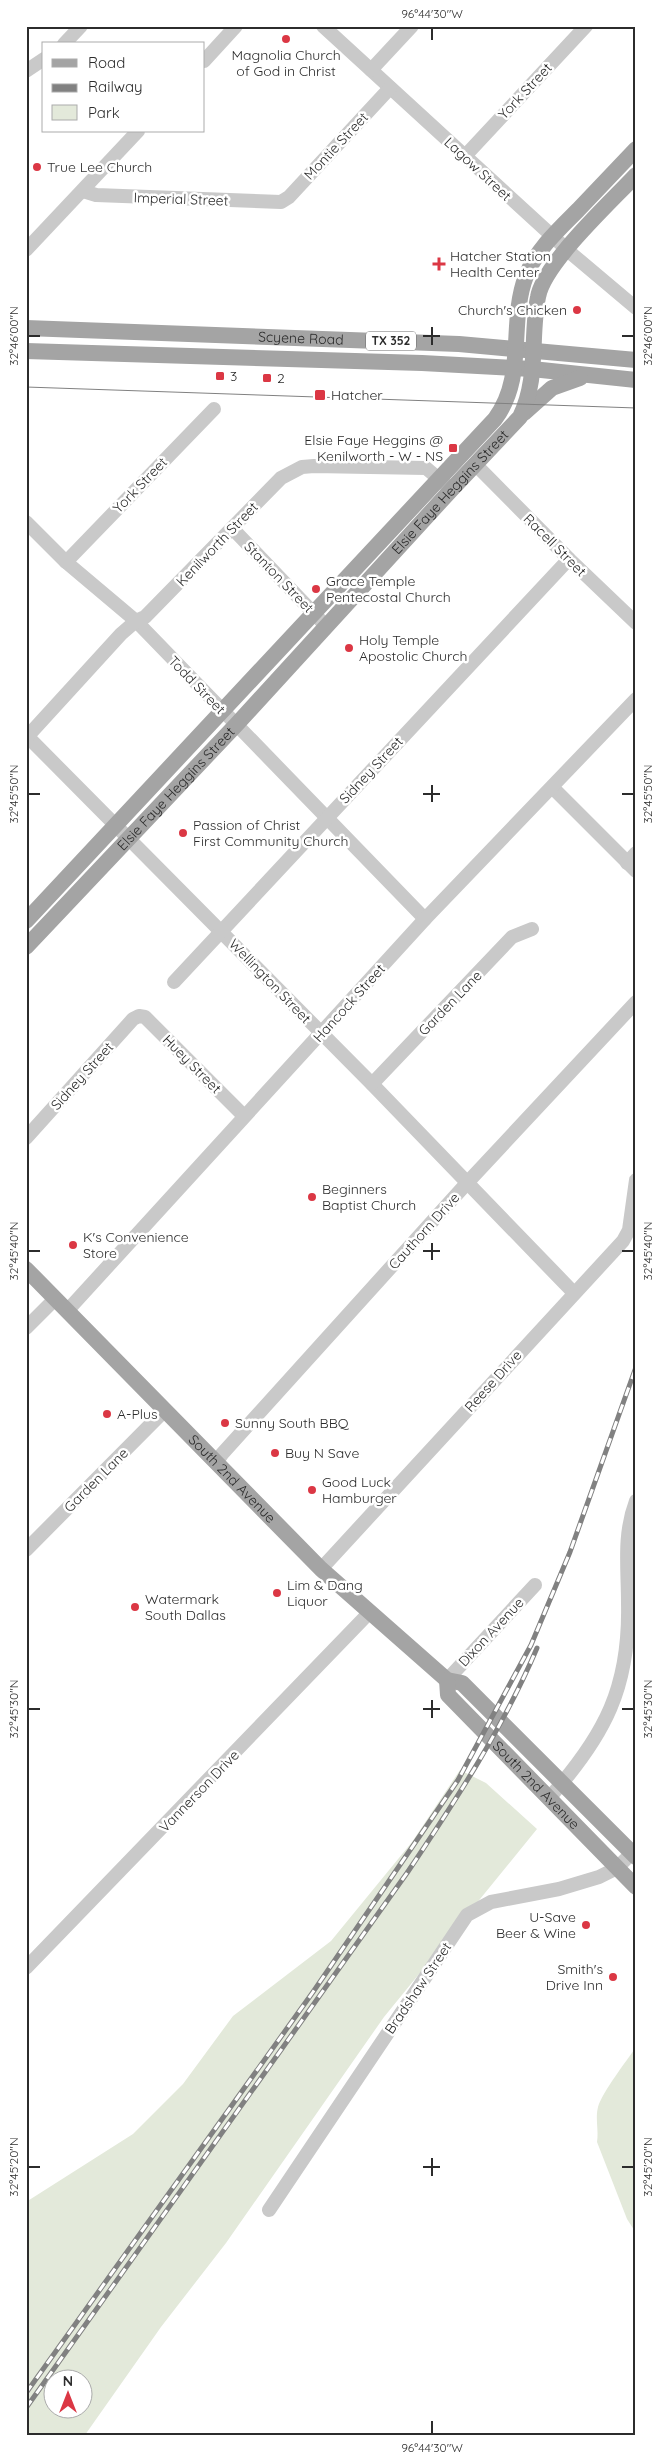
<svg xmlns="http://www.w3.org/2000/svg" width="662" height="2461" font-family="Quicksand,sans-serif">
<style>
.green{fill:#e3e9da;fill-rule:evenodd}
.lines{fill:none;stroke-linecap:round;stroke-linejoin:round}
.minor{stroke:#c9c9c9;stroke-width:14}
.major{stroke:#a4a4a4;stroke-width:16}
.tram{stroke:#818181;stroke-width:1}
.rail-casing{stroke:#818181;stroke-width:5}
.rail{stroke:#fff;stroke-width:3;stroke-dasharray:9;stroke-linecap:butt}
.ticks{fill:none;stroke:#2c2c2c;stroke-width:2}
.poi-dot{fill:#db3744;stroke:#fff;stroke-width:2}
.labels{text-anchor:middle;stroke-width:5;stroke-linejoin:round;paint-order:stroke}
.shield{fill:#fff;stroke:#6b6b6b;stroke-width:1}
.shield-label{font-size:12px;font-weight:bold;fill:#2c2c2c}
.poi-label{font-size:14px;fill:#2c2c2c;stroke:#fff;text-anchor:start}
.street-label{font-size:14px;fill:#2c2c2c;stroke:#fff}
.neatline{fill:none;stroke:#2c2c2c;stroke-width:2}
.ticks-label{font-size:12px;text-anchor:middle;fill:#2c2c2c}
</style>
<rect width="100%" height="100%" fill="#fff"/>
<g class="green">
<path d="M460,1770L486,1783L537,1829L384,2017L226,2243L161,2327L85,2435H26V2202L133,2134L183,2084L233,2016L331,1941L412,1842ZM52,2378H82V2408H52Z"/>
<path d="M636,2047V2233L627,2219L597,2142C599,2131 595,2118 598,2107C603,2091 626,2062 636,2047Z"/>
</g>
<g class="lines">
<g class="minor">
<path d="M323,26L573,255L636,308"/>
<path d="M64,44L81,26"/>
<path d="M204,61L236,26"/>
<path d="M371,70L412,26"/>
<path d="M26,71L44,59"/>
<path d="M465,156L586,26"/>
<path d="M83,191L96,195L281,202L289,197L390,88"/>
<path d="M26,250L138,131"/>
<path d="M476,465L569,559L636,623"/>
<path d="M26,522L66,562L136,621L425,919"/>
<path d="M232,528L325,625"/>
<path d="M66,562L214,409"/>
<path d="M28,737L372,1084L573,1292"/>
<path d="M26,738L121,634L136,621L145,617L281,478L302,467L314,466L426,468L446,485"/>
<path d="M553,788L636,871"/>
<path d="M627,863L636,853"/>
<path d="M174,982L569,559"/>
<path d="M372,1084L512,937L532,929"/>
<path d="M26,1138L133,1019L139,1016L145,1017L244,1116"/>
<path d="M67,1311L425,919L636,699"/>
<path d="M26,1328L55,1299"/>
<path d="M216,1463L222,1454L467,1183L636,1002"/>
<path d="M26,1550L165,1410"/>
<path d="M321,1569L623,1241L629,1230L636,1180"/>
<path d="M447,1680L535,1585"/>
<path d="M550,1797C605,1735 630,1687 628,1603C628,1567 623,1535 636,1501"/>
<path d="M26,1968L369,1613"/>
<path d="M269,2210L467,1915L491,1902L559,1889L599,1877L617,1868L632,1853"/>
</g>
<g class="major">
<path id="s1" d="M26,328L459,344L636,360"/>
<path d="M26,351L422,363L532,369L636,380"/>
<path d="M524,413L552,388L580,378"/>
<path d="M26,921L495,419C527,376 508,323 526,276C536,250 559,229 578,210C597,190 617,169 636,149"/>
<path id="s2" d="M26,947L236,725L451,490L520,417C539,379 530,337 538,297C544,263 611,202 636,175"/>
<path id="s3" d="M26,1269L321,1569L447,1680L462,1683L636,1857"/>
<path id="s4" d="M447,1680L448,1695L636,1887"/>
</g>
<path class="tram" d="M26,387L636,408"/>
<g class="rail-casing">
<g id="rail">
<path d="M26,2393L313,1992L458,1780L531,1645L570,1552L636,1367"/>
<path d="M26,2408L407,1873C456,1800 503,1728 537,1648"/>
</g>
</g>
<use href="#rail" class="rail"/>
</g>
<path class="ticks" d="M432,28V40M432,327V345M28,336H40M423,336H440M622,336H634M432,785V802M28,794H40M423,794H440M622,794H634M432,1243V1260M28,1251H40M423,1251H440M622,1251H634M432,1700V1718M28,1709H40M423,1709H440M622,1709H634M432,2158V2176M28,2167H40M423,2167H440M622,2167H634M432,2421V2434"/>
<g class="poi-dot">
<circle cx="286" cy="39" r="5"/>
<circle cx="37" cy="167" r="5"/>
<path d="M436.5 256.5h5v5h5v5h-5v5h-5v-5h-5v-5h5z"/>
<circle cx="577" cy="310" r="5"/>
<rect x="215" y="371" width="10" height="10" rx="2.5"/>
<rect x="262" y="373" width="10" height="10" rx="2.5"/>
<rect x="314" y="389" width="12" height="12" rx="2.5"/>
<rect x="448" y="443" width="10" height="10" rx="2.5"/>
<circle cx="316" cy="589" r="5"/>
<circle cx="349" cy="648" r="5"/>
<circle cx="183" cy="833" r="5"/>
<circle cx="312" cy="1197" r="5"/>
<circle cx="73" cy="1245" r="5"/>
<circle cx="107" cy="1414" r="5"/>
<circle cx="225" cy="1423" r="5"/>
<circle cx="275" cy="1453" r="5"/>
<circle cx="312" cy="1490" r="5"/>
<circle cx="277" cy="1593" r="5"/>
<circle cx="135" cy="1607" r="5"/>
<circle cx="586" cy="1925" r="5"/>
<circle cx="613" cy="1977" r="5"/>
</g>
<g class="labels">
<rect class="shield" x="366" y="331.5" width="50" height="19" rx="4"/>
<g class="shield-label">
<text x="391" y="345">TX 352</text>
</g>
<g class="poi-label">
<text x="286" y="60" text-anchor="middle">Magnolia Church<tspan x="286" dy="16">of God in Christ</tspan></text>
<text x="47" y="172">True Lee Church</text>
<text x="450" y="261">Hatcher Station<tspan x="450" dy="16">Health Center</tspan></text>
<text x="567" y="315" text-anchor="end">Church's Chicken</text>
<text x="230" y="381">3</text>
<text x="277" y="383">2</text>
<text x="331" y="400">Hatcher</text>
<text x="443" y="445" text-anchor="end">Elsie Faye Heggins @<tspan x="443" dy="16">Kenilworth - W - NS</tspan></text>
<text x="326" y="586">Grace Temple<tspan x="326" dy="16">Pentecostal Church</tspan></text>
<text x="359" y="645">Holy Temple<tspan x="359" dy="16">Apostolic Church</tspan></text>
<text x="193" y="830">Passion of Christ<tspan x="193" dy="16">First Community Church</tspan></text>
<text x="322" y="1194">Beginners<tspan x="322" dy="16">Baptist Church</tspan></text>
<text x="83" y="1242">K's Convenience<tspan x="83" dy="16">Store</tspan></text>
<text x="117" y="1419">A-Plus</text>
<text x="235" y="1428">Sunny South BBQ</text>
<text x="285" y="1458">Buy N Save</text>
<text x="322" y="1487">Good Luck<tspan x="322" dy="16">Hamburger</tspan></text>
<text x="287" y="1590">Lim &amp; Dang<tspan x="287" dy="16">Liquor</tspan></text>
<text x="145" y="1604">Watermark<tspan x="145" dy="16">South Dallas</tspan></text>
<text x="576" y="1922" text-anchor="end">U-Save<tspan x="576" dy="16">Beer &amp; Wine</tspan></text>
<text x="603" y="1974" text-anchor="end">Smith's<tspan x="603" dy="16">Drive Inn</tspan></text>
</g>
<g class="street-label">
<text transform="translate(525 91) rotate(-47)" y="5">York Street</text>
<text transform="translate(336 146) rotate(-47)" y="5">Montie Street</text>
<text transform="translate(478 169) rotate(43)" y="5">Lagow Street</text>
<text transform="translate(181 199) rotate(2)" y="5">Imperial Street</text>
<text dy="5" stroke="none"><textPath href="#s1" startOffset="275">Scyene Road</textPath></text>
<text transform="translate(140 485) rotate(-46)" y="5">York Street</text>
<text dy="5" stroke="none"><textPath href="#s2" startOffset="622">Elsie Faye Heggins Street</textPath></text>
<text transform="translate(217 544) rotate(-46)" y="5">Kenilworth Street</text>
<text transform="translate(555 545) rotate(45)" y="5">Racell Street</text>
<text transform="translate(279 577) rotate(46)" y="5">Stanton Street</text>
<text transform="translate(197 685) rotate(46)" y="5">Todd Street</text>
<text transform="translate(371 770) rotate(-47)" y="5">Sidney Street</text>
<text dy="5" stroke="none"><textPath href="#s2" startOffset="218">Elsie Faye Heggins Street</textPath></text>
<text transform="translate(270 981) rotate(46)" y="5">Wellington Street</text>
<text transform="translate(349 1003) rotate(-48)" y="5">Hancock Street</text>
<text transform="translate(450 1003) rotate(-46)" y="5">Garden Lane</text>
<text transform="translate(192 1064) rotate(45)" y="5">Huey Street</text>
<text transform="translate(82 1076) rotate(-48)" y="5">Sidney Street</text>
<text transform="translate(424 1231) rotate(-48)" y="5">Cauthorn Drive</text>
<text transform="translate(493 1381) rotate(-48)" y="5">Reese Drive</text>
<text dy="5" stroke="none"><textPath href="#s3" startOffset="294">South 2nd Avenue</textPath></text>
<text transform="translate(96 1480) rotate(-45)" y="5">Garden Lane</text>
<text transform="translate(491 1632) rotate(-47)" y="5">Dixon Avenue</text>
<text dy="5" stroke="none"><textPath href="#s4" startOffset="141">South 2nd Avenue</textPath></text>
<text transform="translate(199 1791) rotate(-46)" y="5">Vannerson Drive</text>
<text transform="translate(418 1988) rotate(-56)" y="5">Bradshaw Street</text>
</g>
</g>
<rect width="662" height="2461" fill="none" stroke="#ffffff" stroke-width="55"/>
<rect x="42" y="42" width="162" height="90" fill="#ffffff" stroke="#ababab"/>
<rect x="52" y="59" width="25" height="8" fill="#a4a4a4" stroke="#ababab"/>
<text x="88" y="68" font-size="15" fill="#2c2c2c">Road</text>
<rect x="52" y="84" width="25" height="8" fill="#818181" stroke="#ababab"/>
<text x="88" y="92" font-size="15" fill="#2c2c2c">Railway</text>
<rect x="52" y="105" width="25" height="15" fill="#e3e9da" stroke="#ababab"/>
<text x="88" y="118" font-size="15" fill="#2c2c2c">Park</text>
<g transform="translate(68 2394)"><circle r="24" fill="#ffffff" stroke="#ababab"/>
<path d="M0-4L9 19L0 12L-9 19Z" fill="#db3744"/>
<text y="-8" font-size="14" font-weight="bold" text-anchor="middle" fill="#2c2c2c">N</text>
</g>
<rect x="28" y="28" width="606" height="2406" class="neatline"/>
<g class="ticks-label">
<text x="432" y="18">96°44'30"W</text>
<text transform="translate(14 336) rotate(-90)" y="4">32°46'00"N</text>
<text transform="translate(648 336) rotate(-90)" y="4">32°46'00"N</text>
<text transform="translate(14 794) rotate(-90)" y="4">32°45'50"N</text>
<text transform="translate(648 794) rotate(-90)" y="4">32°45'50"N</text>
<text transform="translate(14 1251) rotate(-90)" y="4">32°45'40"N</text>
<text transform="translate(648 1251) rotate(-90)" y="4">32°45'40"N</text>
<text transform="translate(14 1709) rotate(-90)" y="4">32°45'30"N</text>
<text transform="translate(648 1709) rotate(-90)" y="4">32°45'30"N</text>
<text transform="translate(14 2167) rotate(-90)" y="4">32°45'20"N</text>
<text transform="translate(648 2167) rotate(-90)" y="4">32°45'20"N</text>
<text x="432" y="2452">96°44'30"W</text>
</g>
</svg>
